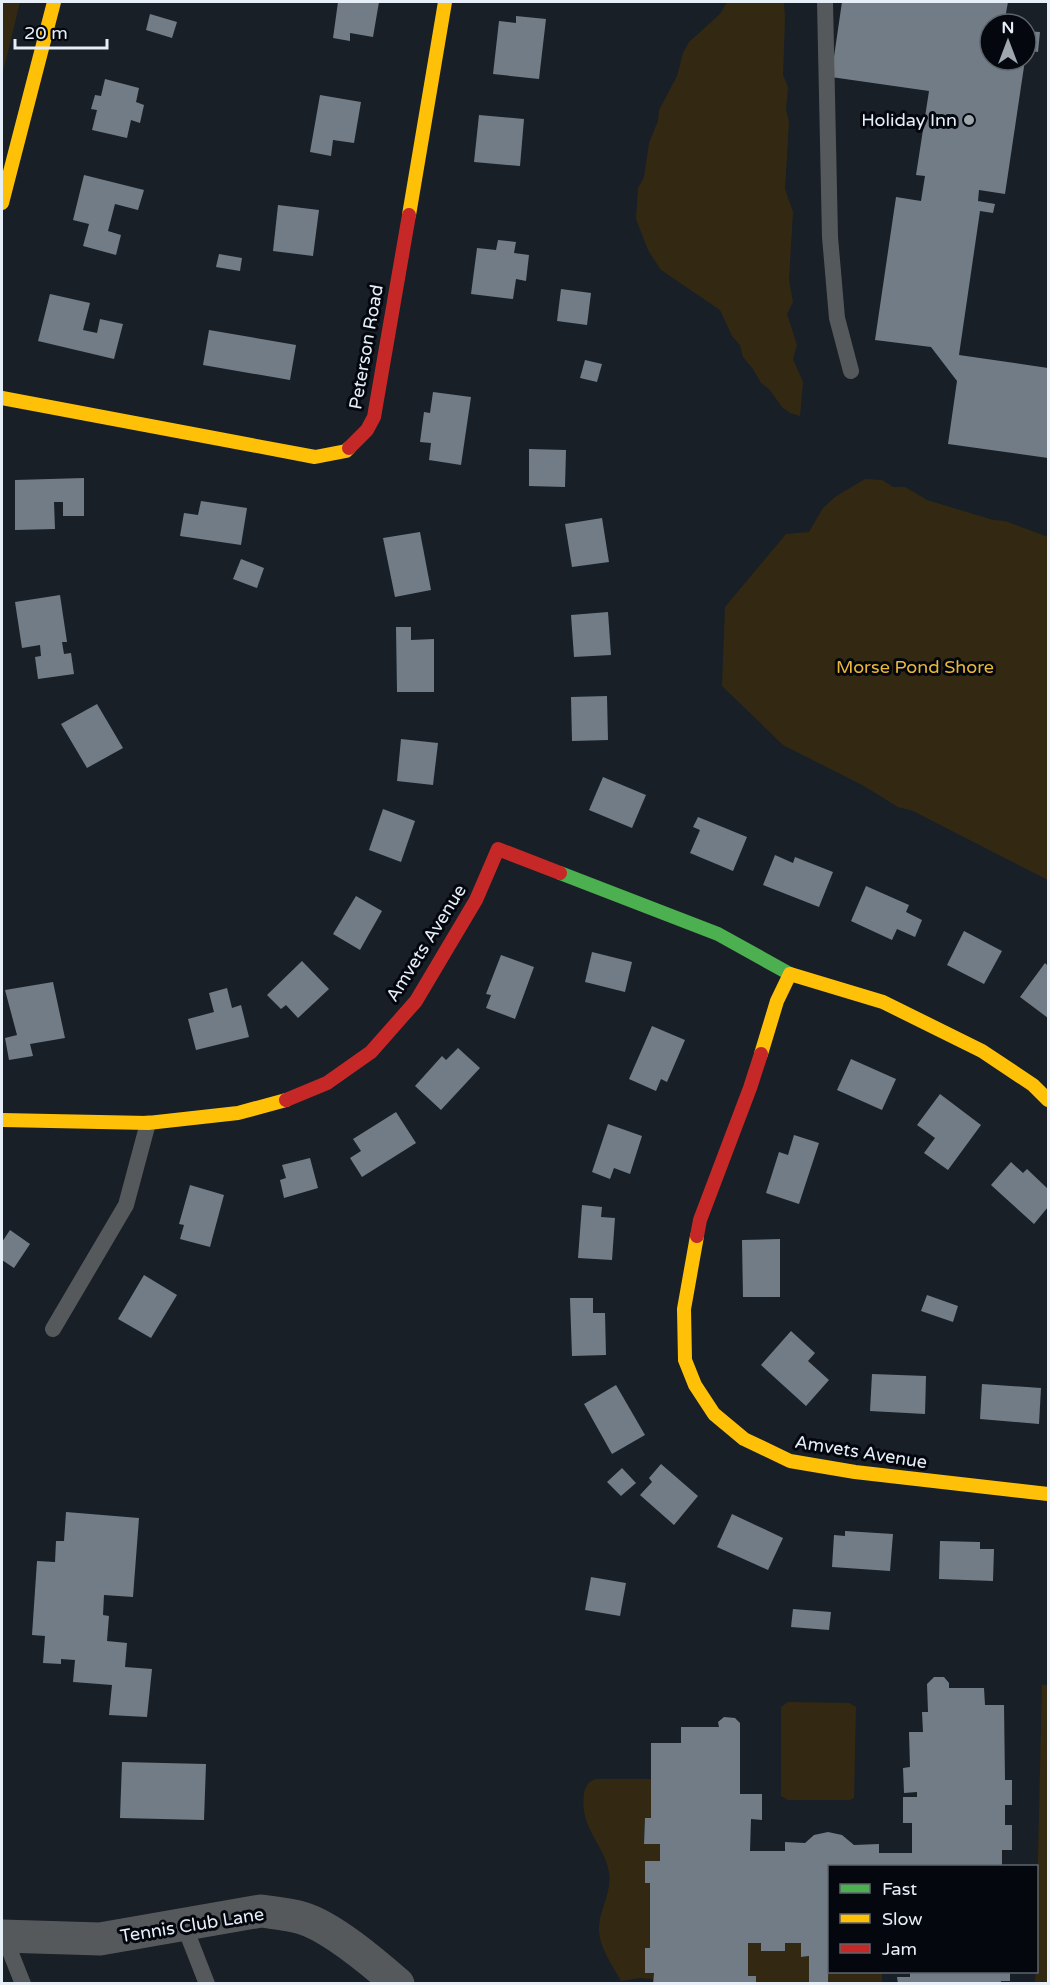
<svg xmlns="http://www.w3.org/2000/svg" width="1050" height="1985" font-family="'Varela Round',sans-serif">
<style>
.green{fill:#332913}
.building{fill:#727c87}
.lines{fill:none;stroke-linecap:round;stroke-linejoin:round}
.lane{stroke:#56595c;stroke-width:16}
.street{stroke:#56595c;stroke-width:33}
.fast{stroke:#4caf50;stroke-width:14}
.slow{stroke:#ffc107;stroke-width:14}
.jam{stroke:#c62828;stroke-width:14}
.poi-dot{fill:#9ea6ae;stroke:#04080e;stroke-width:2}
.labels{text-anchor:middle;stroke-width:6;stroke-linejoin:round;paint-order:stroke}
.poi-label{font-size:18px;fill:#e6eef8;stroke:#04080e;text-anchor:end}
.street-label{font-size:18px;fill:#e6eef8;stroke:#04080e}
.park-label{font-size:18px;fill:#edb837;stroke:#04080e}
</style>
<rect width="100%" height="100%" fill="#181f26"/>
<g class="green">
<path d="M2,2H20L2,76Z"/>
<path d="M727,2H784L785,19L783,75L788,87L786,110L789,121L785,189L793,212L789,280L793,302L787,314L797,345L793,359L803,382L800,416L790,413L782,407L769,389L761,383L753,369L743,357L740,345L732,336L720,310L661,270L648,250L636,219L638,188L644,177L649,143L658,121L659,110L677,76L683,53L689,42L720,14Z"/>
<path d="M865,479L882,480L893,487H905L927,500L993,520L1005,521L1048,537V880L913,811L898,807L864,786L783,745L722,686L725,607L786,534L809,532L823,508L835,497Z"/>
<path d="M1042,1685H1048V1983L1035,1984Z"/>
<path d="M788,1702L849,1703L856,1707L854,1798L850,1800H788L781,1796V1707Z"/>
<path d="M597,1779H651V1818H645L644,1844H660V1861H645V1882L650,1883V1948H645V1972L654,1973L653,1979L639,1978L621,1981C612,1964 598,1946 599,1926C601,1907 612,1891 609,1872C604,1843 579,1828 584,1794C585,1786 589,1780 597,1779Z"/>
<path d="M748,1943H801V1957L809,1956V1983H756V1976H748Z"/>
<path d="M828,1955L830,1972H882V1983H828Z"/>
</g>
<g class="building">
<path d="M338,2H379L373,37L350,33V41L333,38Z"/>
<path d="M842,2H1008L1004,24H990V60H1025L1005,194L979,190L978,201L995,204L993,213L980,211L959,355L1048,368V458L948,444L957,381L931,347L875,340L896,197L921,201L925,176L916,175L929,91L831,77Z"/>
<path d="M150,14L177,22L172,38L146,30Z"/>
<path d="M516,16L546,19L539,79L493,74L499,21L516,23Z"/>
<path d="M1026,31L1040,32L1038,52L1026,50Z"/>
<path d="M105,79L139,88L136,102L144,105L140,123L131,120L127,138L92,130L97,110L91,109L95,95L101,96Z"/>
<path d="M320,95L361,102L354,143L333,140L331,156L310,152Z"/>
<path d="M479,115L524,119L520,166L474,162Z"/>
<path d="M84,175L144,190L138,210L115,204L108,231L121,235L116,255L83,246L89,224L73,220Z"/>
<path d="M278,205L319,210L313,256L273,251Z"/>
<path d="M498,240L516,242L514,253L529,255L526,281L516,279L513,299L471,294L477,248L496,250Z"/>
<path d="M219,254L242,258L240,271L216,267Z"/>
<path d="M561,289L591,293L587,325L557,321Z"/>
<path d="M50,294L90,303L83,330L97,333L100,319L123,324L114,359L38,341Z"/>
<path d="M209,330L296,345L290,380L203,365Z"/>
<path d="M585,360L602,364L597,382L580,378Z"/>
<path d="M433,392L471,397L461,465L429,460L431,443L420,442L424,412L430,413Z"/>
<path d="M529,449L566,450L565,487L529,486Z"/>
<path d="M84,478V516H63V502H54L55,529L15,530V480Z"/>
<path d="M201,501L247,508L241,545L180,536L184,513L198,515Z"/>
<path d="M602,518L609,562L572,567L565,524Z"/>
<path d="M420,532L431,590L395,597L383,538Z"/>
<path d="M241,559L264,568L257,588L233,579Z"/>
<path d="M60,595L67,642H62L64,654L71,653L74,674L38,679L35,657L41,656L40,645L22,648L15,602Z"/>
<path d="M608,612L611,655L574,657L571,615Z"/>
<path d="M396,627H411V640L434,639V692H397Z"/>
<path d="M607,696L608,740L572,741L571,697Z"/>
<path d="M97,704L123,748L87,768L61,724Z"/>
<path d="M401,739L438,743L433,785L397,781Z"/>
<path d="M603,777L646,795L632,828L589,810Z"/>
<path d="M383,809L415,821L401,862L369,850Z"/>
<path d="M698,817L747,837L733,871L690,853L700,830L693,827Z"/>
<path d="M775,855L793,863L795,857L833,872L819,907L763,885Z"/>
<path d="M866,886L909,905L906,912L922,920L915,937L897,929L892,940L851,921Z"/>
<path d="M356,896L382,911L360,950L333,934Z"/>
<path d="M964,931L1002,951L984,984L947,965Z"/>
<path d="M592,952L632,962L625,992L585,982Z"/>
<path d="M501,955L534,967L515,1019L486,1008L491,995L486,994Z"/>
<path d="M302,961L329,989L298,1018L286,1005L281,1009L267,995Z"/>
<path d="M1045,963L1048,966V1018L1020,997Z"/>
<path d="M53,982L65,1038L30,1044L33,1056L9,1060L5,1038L17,1035L5,990Z"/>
<path d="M227,988L232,1008L241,1005L249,1037L196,1050L188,1019L214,1012L209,993Z"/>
<path d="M652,1026L685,1040L667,1082L661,1079L656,1091L629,1079Z"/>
<path d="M458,1048L480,1068L441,1110L415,1086L442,1056L446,1060Z"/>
<path d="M851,1059L896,1079L882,1110L837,1090Z"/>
<path d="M940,1094L981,1125L948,1170L924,1153L935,1138L917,1125Z"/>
<path d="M396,1112L416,1143L362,1177L350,1158L361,1151L353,1139Z"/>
<path d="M608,1124L642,1136L630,1174L614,1168L610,1179L592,1172Z"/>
<path d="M794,1135L819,1143L799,1204L766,1193L779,1152L788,1155Z"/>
<path d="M310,1158L318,1188L284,1198L280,1180L286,1178L282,1165Z"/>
<path d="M1011,1162L1023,1173L1027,1169L1048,1189V1207L1034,1224L991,1185Z"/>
<path d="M190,1185L224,1195L210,1247L180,1239L184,1225L179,1224Z"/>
<path d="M582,1205L602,1207L601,1217L615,1218L612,1260L578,1258Z"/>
<path d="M10,1230L30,1244L14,1268L2,1260V1242Z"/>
<path d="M780,1239V1297H743L742,1240Z"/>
<path d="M144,1275L177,1295L151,1338L118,1319Z"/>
<path d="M927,1295L958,1306L953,1322L921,1311Z"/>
<path d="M570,1298H593V1313H605L606,1355L572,1356Z"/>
<path d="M791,1331L815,1353L808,1361L829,1380L806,1406L761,1365Z"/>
<path d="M872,1374L926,1376L925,1414L870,1411Z"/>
<path d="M982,1384L1041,1388L1039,1424L980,1419Z"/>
<path d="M616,1385L645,1435L612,1454L584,1404Z"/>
<path d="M661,1464L698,1496L674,1525L640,1495L652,1482L649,1478Z"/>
<path d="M622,1468L636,1483L621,1496L607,1482Z"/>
<path d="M66,1512L139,1518L133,1597L104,1595L103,1615L109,1616L107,1641L127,1643L125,1667L152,1669L147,1717L109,1715L112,1685L73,1682L75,1660L61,1659V1664L43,1663L45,1636L32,1635L37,1561L55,1562L56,1541H64Z"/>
<path d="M732,1514L783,1538L768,1570L717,1547Z"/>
<path d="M845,1531L893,1534L890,1571L832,1567L834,1535L845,1536Z"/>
<path d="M940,1541L980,1542V1549H994L993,1581L939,1579Z"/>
<path d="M591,1577L626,1583L620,1616L585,1610Z"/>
<path d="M793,1609L831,1612L829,1630L791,1627Z"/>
<path d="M934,1677H944L949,1683V1688H984L985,1705H1004L1005,1780H1012V1805H1005V1825H1012V1850H1002V1866H830L828,1984H809V1956L801,1957V1943H785V1951H761V1943H748V1976H756V1984H653L654,1973H645V1948H650V1883H645V1861H660V1844H644L645,1818H651V1743H681V1727H719L718,1722L724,1717L735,1718L740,1723V1794H762V1820L751,1819L750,1851H785V1842L805,1843L814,1835L828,1832L842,1835L854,1845L879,1844V1853H912V1823H903V1797H917V1792L904,1793L903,1768L910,1767L909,1732H923L922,1712H928L927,1684Z"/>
<path d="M122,1762L206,1764L204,1820L120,1818Z"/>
<path d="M910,1972H1010V1981H1001V1984H898L897,1977H910Z"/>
</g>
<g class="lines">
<g class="lane">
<path d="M825,2L830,237L837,318L851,371"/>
<path d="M53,1329L126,1205L148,1123"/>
<path d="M184,1925L207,1984"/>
<path d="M4,1936L23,1984"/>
</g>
<path class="street" d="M2,1936L100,1939L261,1911C275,1913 289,1914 302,1918C332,1927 374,1963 398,1984"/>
<path class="fast" d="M560,873L718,934L790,974"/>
<g class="slow">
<path d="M2,203L54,2"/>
<path d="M409,215L445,2"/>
<path d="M2,398L315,457L346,451L349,448"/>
<path d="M761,1054L777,1001L790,974L883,1002L982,1051L1033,1085L1048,1100"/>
<path d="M2,1120L148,1123L238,1113L286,1100"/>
<path d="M697,1236L684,1309L685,1360L695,1385L714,1414L744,1439L790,1461L855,1472L1048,1494"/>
</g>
<g class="jam">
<path d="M349,448L367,430L374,417L409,215"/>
<path d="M286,1100L327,1083L371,1052L416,1001L476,900L498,849L560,873"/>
<path d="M697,1236L700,1220L750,1088L761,1054"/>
</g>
</g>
<circle class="poi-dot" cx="969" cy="120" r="6"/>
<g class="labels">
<g class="poi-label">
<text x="957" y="126">Holiday Inn</text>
</g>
<g class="street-label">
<text transform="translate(366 347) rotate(-80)" y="6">Peterson Road</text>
<text transform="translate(426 943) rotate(-58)" y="6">Amvets Avenue</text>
<text transform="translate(861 1452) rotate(9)" y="6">Amvets Avenue</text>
<text transform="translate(192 1925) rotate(-9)" y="6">Tennis Club Lane</text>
</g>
<g class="park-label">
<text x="915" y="673">Morse Pond Shore</text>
</g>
</g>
<rect width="1050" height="1985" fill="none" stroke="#e6eef8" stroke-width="6"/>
<rect x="828" y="1865" width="210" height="108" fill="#04080e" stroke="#5e646c" stroke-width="1.5"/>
<rect x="840" y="1884" width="30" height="9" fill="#4caf50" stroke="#5e646c" stroke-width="1.5"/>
<text x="882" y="1895" font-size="18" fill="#e6eef8">Fast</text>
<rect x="840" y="1914" width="30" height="9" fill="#ffc107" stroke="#5e646c" stroke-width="1.5"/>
<text x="882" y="1925" font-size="18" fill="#e6eef8">Slow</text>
<rect x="840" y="1944" width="30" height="9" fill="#c62828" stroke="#5e646c" stroke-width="1.5"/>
<text x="882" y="1955" font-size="18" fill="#e6eef8">Jam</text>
<g transform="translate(1008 42)"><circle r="28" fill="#04080e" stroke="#5e646c" stroke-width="1.5"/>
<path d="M0-4.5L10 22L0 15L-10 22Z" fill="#9ea6ae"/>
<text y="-9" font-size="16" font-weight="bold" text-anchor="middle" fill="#e6eef8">N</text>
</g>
<path d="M15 39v9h92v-9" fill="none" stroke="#e6eef8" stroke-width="3"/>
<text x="24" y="39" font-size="18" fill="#e6eef8" stroke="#04080e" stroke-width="4.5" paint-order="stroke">20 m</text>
</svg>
